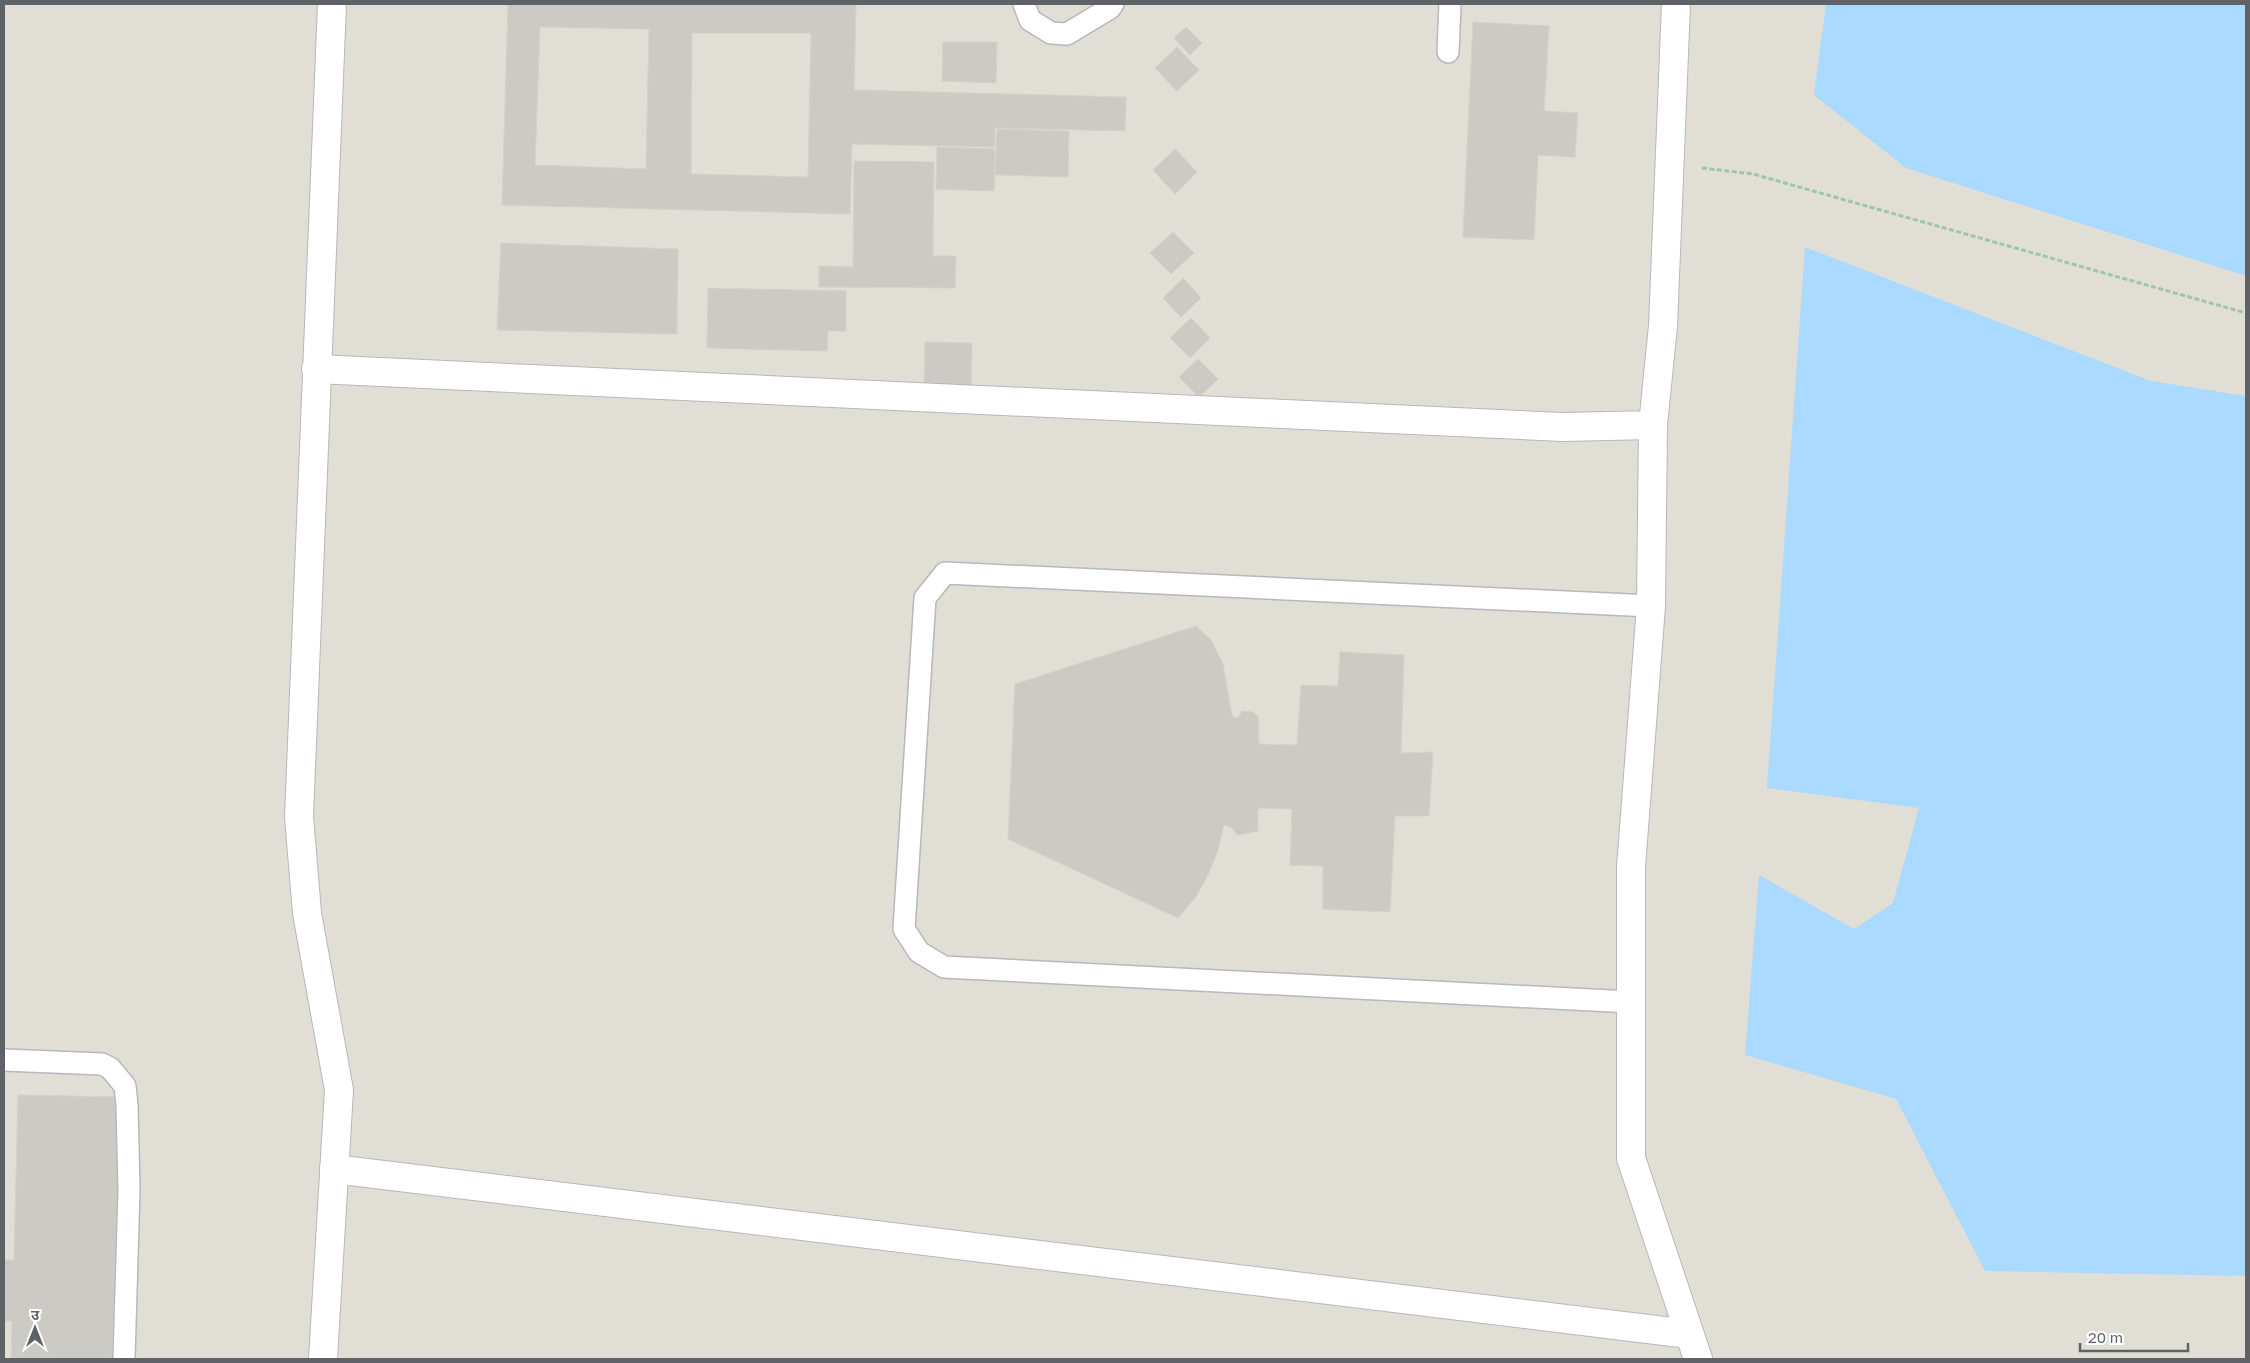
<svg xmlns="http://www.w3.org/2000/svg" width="2250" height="1363" font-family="'Golos Text','Noto Sans Devanagari',sans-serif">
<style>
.education{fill:#e1ded6}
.water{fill:#aadaff}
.building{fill:#cccac5;stroke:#d6d1c6;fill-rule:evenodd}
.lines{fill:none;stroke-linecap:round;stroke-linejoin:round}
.service-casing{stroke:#b5b8bc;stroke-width:24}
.minor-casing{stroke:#b5b8bc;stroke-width:30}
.path{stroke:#9cc7a9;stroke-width:3;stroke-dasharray:5 2.5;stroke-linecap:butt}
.service{stroke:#fff;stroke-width:21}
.minor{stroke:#fff;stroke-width:28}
</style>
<rect width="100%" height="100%" fill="#f1efe8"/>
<rect class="education" x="4" y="4" width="2242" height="1355"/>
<g class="water">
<path d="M1826,4H2246V276L1906,168L1814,95Z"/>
<path d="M1805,247L2151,381L2246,396V1276L1985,1271L1896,1099L1745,1055L1759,875L1854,929L1893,903L1919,808L1767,788Z"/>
</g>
<g class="building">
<path d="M508,4H856L854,90L1126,97L1125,131L995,128V147L852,144L850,214L502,205ZM540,27L649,29L646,169L535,165ZM692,33H811L808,177L691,174Z"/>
<path d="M1473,22L1549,26L1544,111L1578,113L1575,157L1538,155L1534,240L1463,237Z"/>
<path d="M1186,27L1202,43L1190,55L1174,38Z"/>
<path d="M943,42H997L996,83L942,81Z"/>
<path d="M1177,47L1199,70L1177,91L1155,68Z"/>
<path d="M997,129L1069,131L1068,177L995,175Z"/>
<path d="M937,147L995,149L994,191L936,189Z"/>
<path d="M1175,149L1197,172L1175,194L1153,170Z"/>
<path d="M854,161L934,162L933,256H956L955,288L819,287V266L853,267Z"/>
<path d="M1173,232L1194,253L1171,274L1150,253Z"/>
<path d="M501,243L678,249L677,334L497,330Z"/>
<path d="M1183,278L1201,298L1181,317L1163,298Z"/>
<path d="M708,288L846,291V331H828L827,351L707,348Z"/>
<path d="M1191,318L1210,338L1190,358L1170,338Z"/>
<path d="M925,342L972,343L971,389L924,388Z"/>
<path d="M1198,359L1218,379L1199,397L1179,377Z"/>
<path d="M1196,626L1211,640L1223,664L1232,716L1238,718L1242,711L1252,712L1258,716L1259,744L1297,745L1301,685L1338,686L1340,652L1404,655L1401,753L1433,752L1429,816H1395L1390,912L1323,909V866L1290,865L1292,809L1258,808V831L1244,834L1237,835L1232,828L1224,825L1218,850L1208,875L1195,898L1178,918L1008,839L1015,684Z"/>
<path d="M18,1095L120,1097L112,1359H11L12,1321H4V1260H14Z"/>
</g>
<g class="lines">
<g class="service-casing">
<g id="service">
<path d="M1024,4L1030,20L1051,33L1067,34L1110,8L1113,4"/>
<path d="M1448,52L1450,4"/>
<path d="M1631,1002L944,967L919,952L904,929L925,598L945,573L1651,606"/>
<path d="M4,1060L102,1064L110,1068L125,1086L127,1105L129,1190L124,1359"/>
</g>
</g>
<g class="minor-casing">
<g id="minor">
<path d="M316,369L1563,427L1653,425L1663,326L1676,4"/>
<path d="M1653,425L1651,606L1631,867V1158L1698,1359"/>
<path d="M334,1169L1689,1334"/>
<path d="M323,1359L339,1090L307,913L299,817L332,4"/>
</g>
</g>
<path class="path" d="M1702,168L1753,174L2246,313"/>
<use href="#service" class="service"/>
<use href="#minor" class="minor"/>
</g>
<rect width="2250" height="1363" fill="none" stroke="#5f6368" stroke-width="10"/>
<g transform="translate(35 1328)" stroke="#ffffff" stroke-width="4" paint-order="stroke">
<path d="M0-4L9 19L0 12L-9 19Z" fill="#5f6368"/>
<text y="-8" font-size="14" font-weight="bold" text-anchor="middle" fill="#5f6368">उ</text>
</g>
<path d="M2080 1343v8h108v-8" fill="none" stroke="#5f6368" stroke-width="2.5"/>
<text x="2088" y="1343" font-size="15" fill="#5f6368" stroke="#ffffff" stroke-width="4" paint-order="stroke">20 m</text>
</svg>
